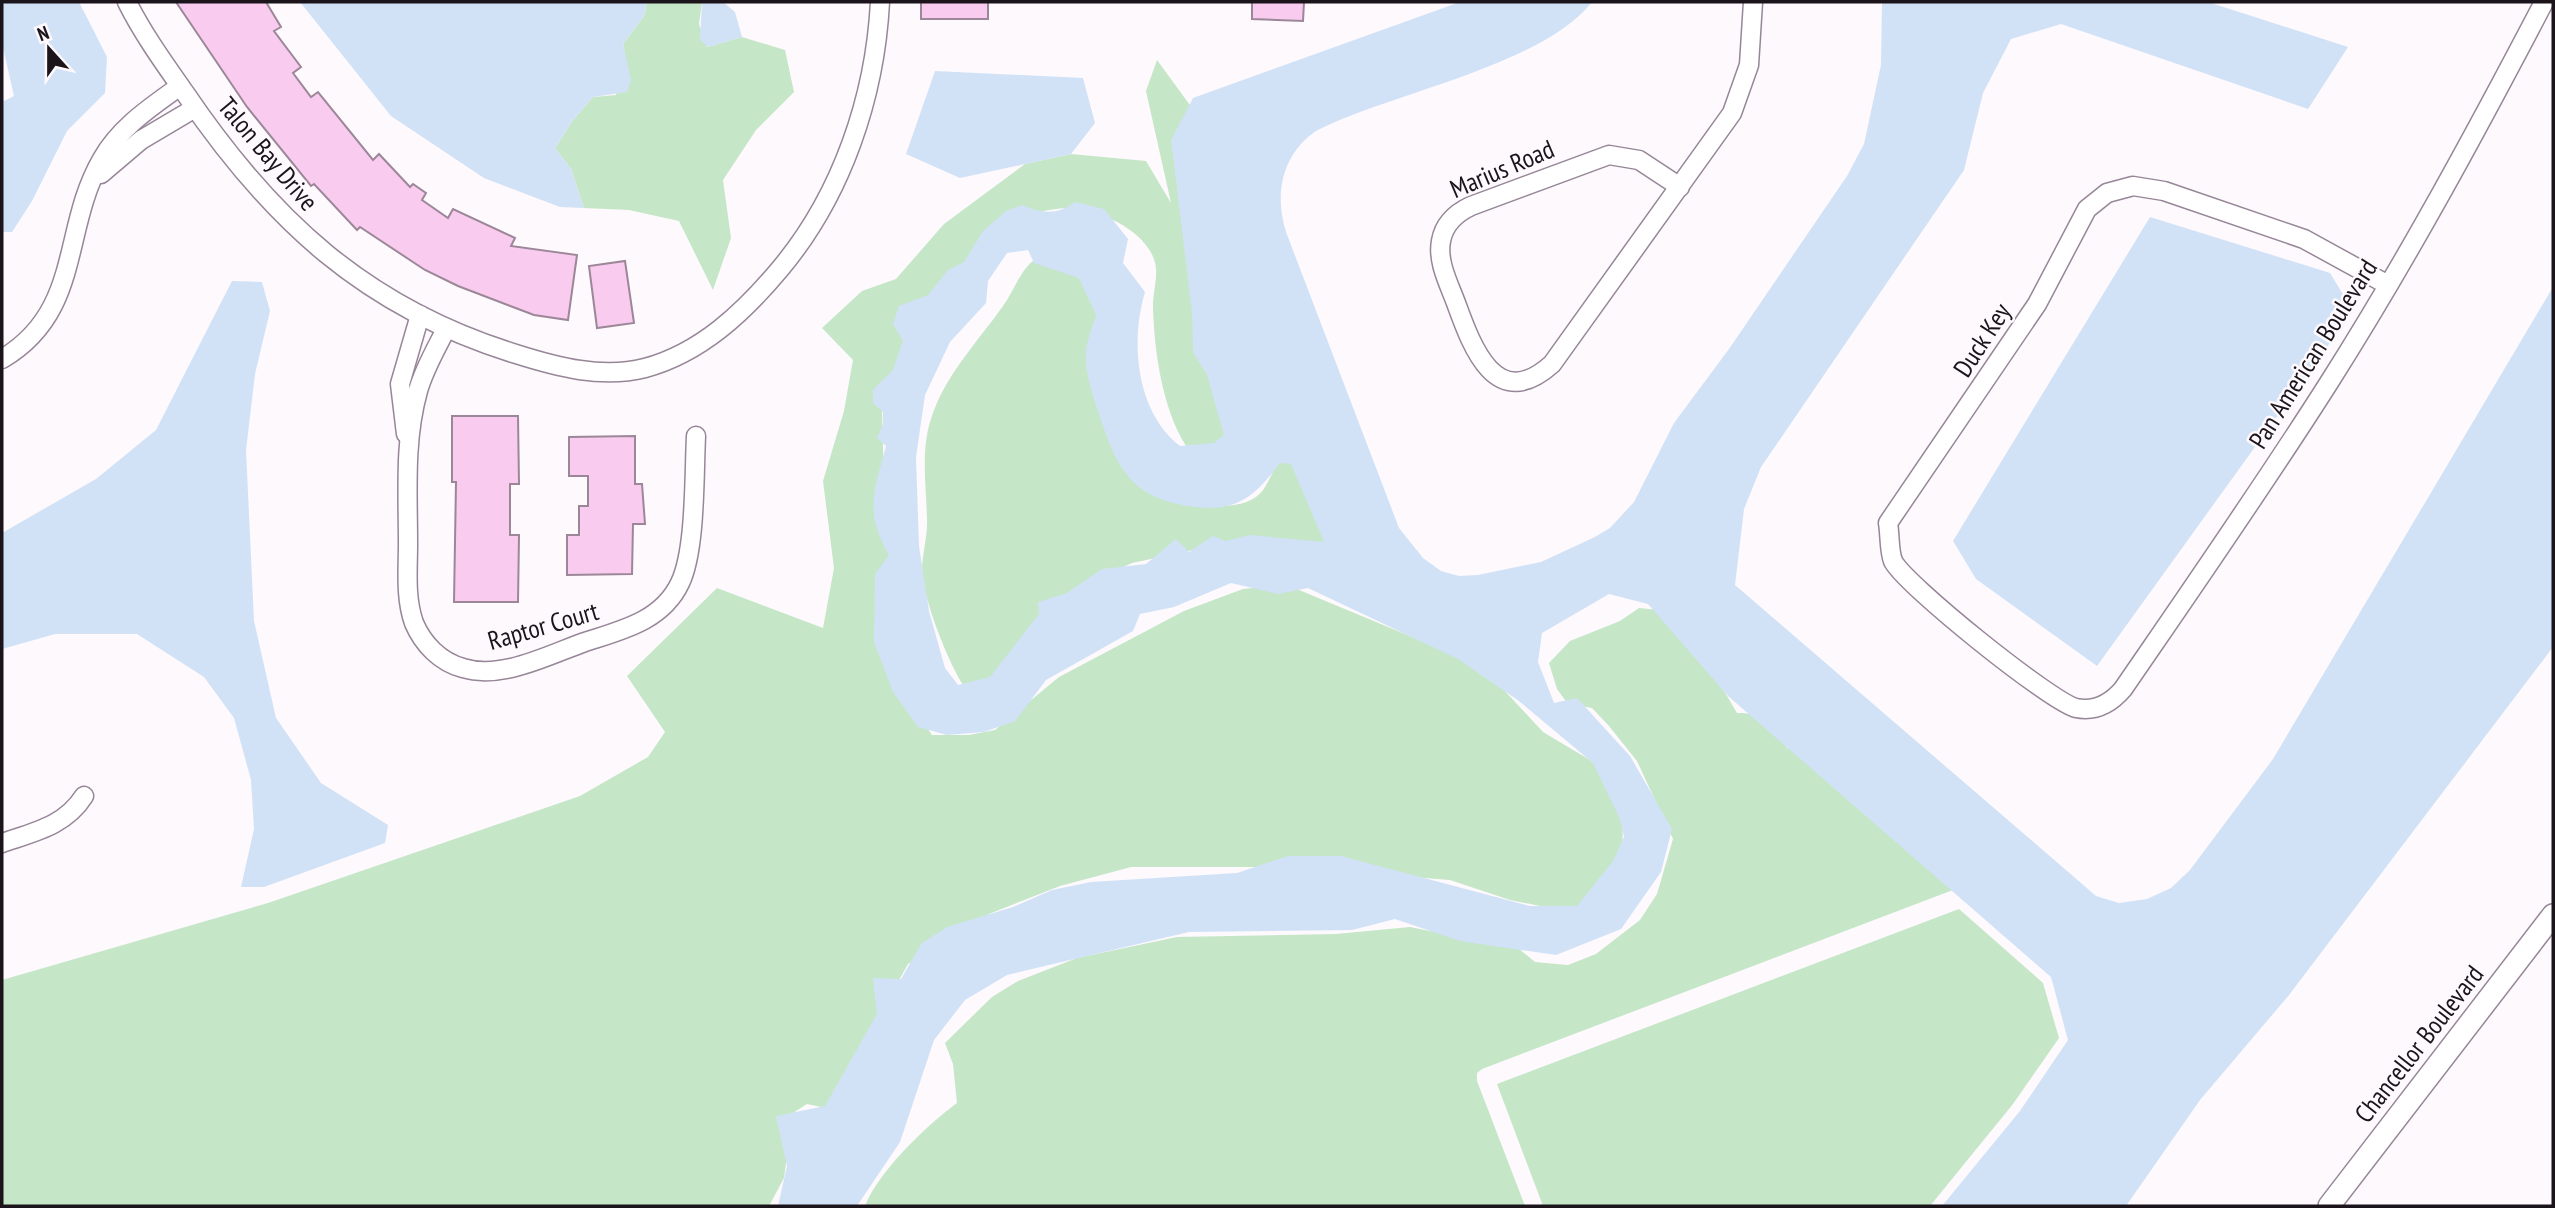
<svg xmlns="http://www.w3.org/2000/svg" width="2555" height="1208" font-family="'PT Sans Narrow',sans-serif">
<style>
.green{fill:#c5e6c7}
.water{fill:#d1e2f7;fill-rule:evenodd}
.building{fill:#f9ccef;stroke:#9c8798;stroke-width:2}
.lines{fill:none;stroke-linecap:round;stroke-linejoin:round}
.minor-casing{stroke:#978698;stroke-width:21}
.tertiary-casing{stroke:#978698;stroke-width:24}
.minor{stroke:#fff;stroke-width:18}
.tertiary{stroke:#fff;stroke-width:21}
.labels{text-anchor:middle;stroke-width:5;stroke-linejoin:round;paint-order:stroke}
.street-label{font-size:26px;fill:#1b141b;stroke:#fdf9fd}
</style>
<rect width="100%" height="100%" fill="#fdf9fd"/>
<g class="green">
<path d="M647,2H702L699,24L707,47L742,37L785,50L794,92L756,130L723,180L731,238L713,290L679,221L629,210L584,208L571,169L555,148L573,120L593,97L616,95L625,54L623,44L644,16Z"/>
<path d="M1157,60L1195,112L1232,402L1220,450L1191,453C1163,416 1154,352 1153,306C1153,294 1157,280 1156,268C1152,233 1102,210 1070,208C1048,208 1028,215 1007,221L882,410L884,483L917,713L932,735H969L995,730L1059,677L1184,611L1243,589L1287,585L1446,651L1491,676L1543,732L1600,766L1622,808L1623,855L1576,913L1510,900L1450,880L1284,867H1131L1060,886L989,914L908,964L867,1037L835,1110L807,1104L793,1113L784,1178L769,1206H2V980L268,903L580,796L648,757L665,732L627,676L717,588L823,628L834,568L823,481L844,411L853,360L822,328L862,291L896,279L944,224L1025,164L1071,154L1146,161L1171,203L1146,91Z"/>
<path d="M1036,259L1059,261L1104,299L1101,329L1192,505C1215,505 1247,511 1263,490C1272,477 1275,463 1286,451L1339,543L1212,546L1132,563L1050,601L1012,668L967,690C951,671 922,596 922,571C922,554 928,536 927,518C926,482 920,447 933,413C948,372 979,340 1003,306C1014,291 1021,268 1036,259Z"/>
<path d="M1639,608L1678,612L1737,713C1763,712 1775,727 1787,748L1820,757L1974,882L1482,1069L1477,1073V1081L1525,1206H865C878,1172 927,1125 957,1103L953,1064L945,1043L992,997L1018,981L1077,958L1177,937L1336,934L1410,927L1519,949L1535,962L1568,965L1596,954L1640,920L1657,894L1673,839L1637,761L1609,726L1592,708L1568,704L1557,689L1549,663L1570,641L1620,621Z"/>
<path d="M1959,909L2043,983L2059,1038L2013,1104L1930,1206H1543L1497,1084Z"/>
</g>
<g class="water">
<path d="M2,2H79L107,57L105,93L67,131L32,201L12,232H2V102L14,96L2,43Z"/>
<path d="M300,2H647L644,16L623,44L631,80L627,92L593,97L573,120L555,148L571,169L584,208L560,207L484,178L391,116Z"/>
<path d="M702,2H723L735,12L742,37L708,47L700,40Z"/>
<path d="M1460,2H1592C1542,66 1390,93 1316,131C1282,154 1274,194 1286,232L1399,528L1423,558L1441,571L1459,576L1478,575L1541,562L1595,537L1610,528L1634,502L1674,423L1729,349L1847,176L1864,144L1881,65L1882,2H2208L2348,47L2308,109L2061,24L2011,39L1983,93L1964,170L1761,467L1744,509L1735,585L2096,896L2119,903L2147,899L2171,888L2190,870L2273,759L2553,287V647L2289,995L2200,1100L2126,1206H1942L2020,1111L2068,1040L2051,977L1728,696L1648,604L1609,594L1542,633L1538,662L1554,703L1577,698L1630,756L1672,829L1661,872L1621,929L1556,955L1460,941L1395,919L1352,930L1189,932L1007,975L965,1000L934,1040L900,1142L857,1206H778L787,1166L776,1116L825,1106L877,1014L873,978L901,979L921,944L947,927L1013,907L1052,890L1091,882L1237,873L1288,856H1341L1530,906H1577L1613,861L1624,837L1620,819L1593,763L1519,701L1458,659L1308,588L1278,594L1231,583L1174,607L1140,614L1133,631L1046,680L1015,721L984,732L947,735L918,727L893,692L874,642L875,574L889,555C864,512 874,492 886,446L877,438L883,424V412L873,403V390L893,370L903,341L893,324L899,306L928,295L948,270L964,262L983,231L1006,211L1022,205C1041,214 1058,215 1075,202L1104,209L1128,239L1123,263L1145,292C1130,342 1136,412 1180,446L1214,443L1224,435L1207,375L1193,352L1192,312L1171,140L1193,98ZM1028,250L1034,263L1079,278L1096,315C1093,326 1087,339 1086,351C1084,371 1093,396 1099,414C1117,470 1133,500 1196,507C1238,512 1256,495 1280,463L1291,464L1324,542L1250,535L1226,541L1213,536L1189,552L1176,539L1146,564L1102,569L1067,593L1038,602L1039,614L990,677L958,685L945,668L929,611L919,546L916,457L925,395L950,342L986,303L988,281L1007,253Z"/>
<path d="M935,71L1083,78L1095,123L1071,154L960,178L906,154Z"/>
<path d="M2150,217L2330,273L2353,311L2097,666L1976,579L1953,541Z"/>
<path d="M232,281L262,282L270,311L255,374L246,450L254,621L276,718L321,783L388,825L385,843L264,887H241L254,829L251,780L234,718L204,677L137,634H55L2,649V533L96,479L156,430Z"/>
</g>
<g class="building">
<path d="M176,2H266L281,27L274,31L301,67L293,73L311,97L318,92L373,160L379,154L410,187L413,184L426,193L422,200L448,218L453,209L515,238L511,246L577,255L568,320L534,315L458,286L425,270L360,227L357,230L314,184L311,186L247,107Z"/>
<rect x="921" y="2" width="67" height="17"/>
<path d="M1252,2H1304L1303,21L1252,19Z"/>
<path d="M625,261L634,323L597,328L589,266Z"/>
<path d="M452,416H518L519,484H510V535H519L518,602H454L456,482H452Z"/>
<path d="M635,436V484H642L645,524H633L632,574L567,575V535H579V506H588V476H569V437Z"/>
</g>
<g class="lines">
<g class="minor-casing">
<g id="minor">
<path d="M127,2C143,34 164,63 185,93C271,220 366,308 516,354C557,367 602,379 645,368C701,353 744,312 780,269C842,195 875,97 880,2"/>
<path d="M101,174L141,140L195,108"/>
<path d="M1680,187L1639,160L1609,155L1471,206C1456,213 1444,224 1441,241C1437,262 1449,284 1456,303C1472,347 1496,414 1552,364L1732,113L1749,65L1753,2"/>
<path d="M2388,285L2304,239L2164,191L2133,186L2107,193L2087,209L2037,304L1888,523C1890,534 1889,551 1893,561C1904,584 2051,702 2076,708C2096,712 2111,703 2123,689C2193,587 2264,485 2330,381C2408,258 2477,130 2544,2"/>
<path d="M446,329C436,349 424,369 418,391C404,441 408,493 408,544C408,569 405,598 414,623C423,644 440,662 463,668C502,680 548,655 585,642C622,630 662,621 680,583C696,550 694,474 696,436"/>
<path d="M2,359C83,311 61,229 102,159C120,127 151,107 180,86"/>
<path d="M406,434L400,384L420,315"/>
<path d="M2,843C34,832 65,826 84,796"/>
</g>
</g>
<g class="tertiary-casing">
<path id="tertiary" d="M2329,1206L2553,915"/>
</g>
<use href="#minor" class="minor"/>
<use href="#tertiary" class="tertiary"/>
</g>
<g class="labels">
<g class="street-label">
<text transform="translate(268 154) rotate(50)" y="9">Talon Bay Drive</text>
<text transform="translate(1502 169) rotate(-23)" y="9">Marius Road</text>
<text transform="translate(1982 340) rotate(-57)" y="9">Duck Key</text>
<text transform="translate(2313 354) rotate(-58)" y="9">Pan American Boulevard</text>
<text transform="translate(543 626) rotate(-16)" y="9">Raptor Court</text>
<text transform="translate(2419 1044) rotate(-52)" y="9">Chancellor Boulevard</text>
</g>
</g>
<rect width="2555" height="1208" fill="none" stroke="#1b141b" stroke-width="7"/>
<g transform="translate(49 49) rotate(339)" stroke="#fdf9fd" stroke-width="5" paint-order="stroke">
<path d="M0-5L12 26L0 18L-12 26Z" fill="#1b141b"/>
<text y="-10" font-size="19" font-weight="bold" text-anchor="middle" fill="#1b141b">N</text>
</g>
</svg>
